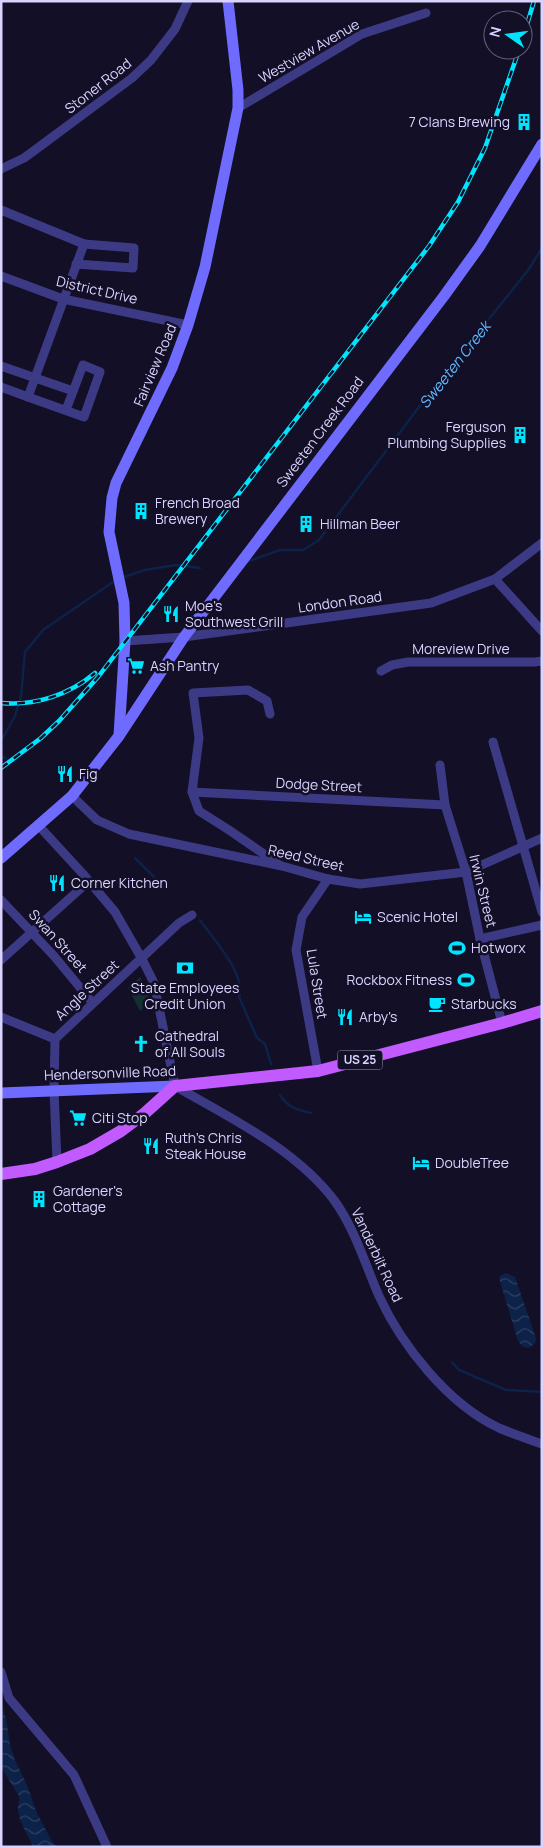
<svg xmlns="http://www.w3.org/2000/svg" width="543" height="1848" font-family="Manrope,sans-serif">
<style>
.pitch{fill:#12302f}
.water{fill:url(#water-waves)}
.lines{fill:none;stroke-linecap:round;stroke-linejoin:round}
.stream{stroke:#0c2248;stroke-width:2.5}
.minor{stroke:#3d3a85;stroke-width:9}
.secondary{stroke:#6f6bff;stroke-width:11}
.primary{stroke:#c25bff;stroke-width:12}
.rail-casing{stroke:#00e5ff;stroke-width:4.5}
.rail{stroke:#130f26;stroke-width:2.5;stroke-dasharray:8;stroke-linecap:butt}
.labels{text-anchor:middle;stroke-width:5;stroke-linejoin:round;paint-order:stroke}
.shield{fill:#130f26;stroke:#9e99be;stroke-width:1}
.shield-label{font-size:12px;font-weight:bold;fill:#d9d4ff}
.street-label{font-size:14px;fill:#d9d4ff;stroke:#130f26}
.poi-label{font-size:14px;fill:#d9d4ff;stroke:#130f26;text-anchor:start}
.water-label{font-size:15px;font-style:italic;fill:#62b6ff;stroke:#130f26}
</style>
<defs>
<pattern id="water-waves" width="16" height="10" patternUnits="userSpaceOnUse" patternTransform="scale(1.25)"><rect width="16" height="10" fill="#0c2248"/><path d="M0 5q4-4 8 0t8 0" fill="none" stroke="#2f4163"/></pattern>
</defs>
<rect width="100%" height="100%" fill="#130f26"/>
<path class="pitch" d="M140,977L151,1001L140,1011L128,988Z"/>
<g class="water">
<path d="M506,1273L515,1277L536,1338L535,1343L529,1348L523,1347L518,1341L499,1278L501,1275Z"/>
<path d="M1,1699L7,1724L10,1745L15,1760L27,1785L36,1811L50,1838L57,1847H33C28,1834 18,1822 18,1808C18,1803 20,1801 19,1796L1,1767Z"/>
</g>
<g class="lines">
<g class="stream">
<path d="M249,561L280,550H303L319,540L425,399L529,269L542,248"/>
<path d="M121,578L145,570L176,565L200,568"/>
<path d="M1,741L15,716L21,696L25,652L43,630L116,580"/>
<path d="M1,756L5,758"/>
<path d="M135,858L163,886"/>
<path d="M200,920C213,939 246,973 239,997L257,1038L265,1044L271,1064"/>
<path d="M280,1095C287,1107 298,1110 311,1113"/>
<path d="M452,1362L459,1370L506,1390L542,1392"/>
</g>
<g class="minor">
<path d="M238,108L362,34L426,13"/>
<path d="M1,169L24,158L35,150L132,78L151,60L175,29L188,1"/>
<path d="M1,210L84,244L28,397L1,387"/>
<path d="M76,264L133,268L134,248L84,244"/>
<path d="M1,276L63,299L188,325"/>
<path d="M1,366L73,391"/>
<path d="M28,397L84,417L100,372L83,365L66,410"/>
<path d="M495,579L542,631"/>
<path d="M125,641L184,637L431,603L495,579L542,543"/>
<path d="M381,671L392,665L408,662H535L542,661"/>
<path d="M270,714L267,701L248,690L193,693L199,738L192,792L199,811L229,830L277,863"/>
<path d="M493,742L542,912"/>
<path d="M440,765L445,805L466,872L480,939L502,1023"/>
<path d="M192,792L445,805"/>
<path d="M72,796L97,820L129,834L282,866L328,879L360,884L466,872L542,838"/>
<path d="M38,825L83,874L115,912L142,959L154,983L175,1086C230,1118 294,1148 334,1200C355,1229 365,1264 379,1296C402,1346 448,1404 499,1428C513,1434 528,1439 542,1444"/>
<path d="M1,900L54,956L92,1002"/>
<path d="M480,939L542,925"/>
<path d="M1,960L89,881"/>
<path d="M1,1017L55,1039"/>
<path d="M318,1071L296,950L302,917L328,879"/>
<path d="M57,1162L54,1090L55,1039L179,923L192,915"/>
<path d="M1,1672L9,1698L74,1775L107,1847"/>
</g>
<g class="secondary">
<path d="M119,735L125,641L124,603L109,532L112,498L116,483L172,368L188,325L205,267L238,108V90L228,1"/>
<path d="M1,858L72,796L119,736L184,637L444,296L480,246L542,144"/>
<path d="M1,1093L175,1086"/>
</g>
<path class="primary" d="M1,1174L35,1169L57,1162L90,1149L121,1131L145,1113L175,1086L318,1071L502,1023L542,1011"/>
<g class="rail-casing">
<g id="rail">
<path d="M523,38L534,1"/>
<path d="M1,703C35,706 69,695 95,673"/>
<path d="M1,768L41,738L59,721L98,677L429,246L458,202L485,148L519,50"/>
</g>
</g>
<use href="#rail" class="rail"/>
</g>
<defs>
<g id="building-bare" transform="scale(1.35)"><path d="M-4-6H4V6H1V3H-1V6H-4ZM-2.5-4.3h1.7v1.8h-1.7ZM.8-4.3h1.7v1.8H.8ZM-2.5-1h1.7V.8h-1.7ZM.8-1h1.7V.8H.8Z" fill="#00e5ff" stroke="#130f26" stroke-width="2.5" paint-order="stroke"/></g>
<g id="restaurant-bare" transform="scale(1.35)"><path d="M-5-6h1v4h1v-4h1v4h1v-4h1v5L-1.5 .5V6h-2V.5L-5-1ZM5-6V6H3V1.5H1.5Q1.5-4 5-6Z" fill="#00e5ff" stroke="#130f26" stroke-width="2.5" paint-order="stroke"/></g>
<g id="supermarket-bare" transform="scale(1.35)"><path d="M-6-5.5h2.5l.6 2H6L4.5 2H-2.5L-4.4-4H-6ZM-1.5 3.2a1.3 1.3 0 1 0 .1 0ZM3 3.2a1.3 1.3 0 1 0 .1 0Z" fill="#00e5ff" stroke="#130f26" stroke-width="2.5" paint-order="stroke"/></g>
<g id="hotel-bare" transform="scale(1.35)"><path d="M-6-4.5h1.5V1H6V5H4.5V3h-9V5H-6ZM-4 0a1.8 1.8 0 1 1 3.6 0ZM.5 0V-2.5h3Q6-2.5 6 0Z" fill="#00e5ff" stroke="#130f26" stroke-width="2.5" paint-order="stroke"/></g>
<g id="stadium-bare" transform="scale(1.35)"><path d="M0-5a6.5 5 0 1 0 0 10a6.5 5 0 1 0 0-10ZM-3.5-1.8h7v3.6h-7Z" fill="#00e5ff" stroke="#130f26" stroke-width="2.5" paint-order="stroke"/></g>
<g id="bank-bare" transform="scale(1.35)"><path d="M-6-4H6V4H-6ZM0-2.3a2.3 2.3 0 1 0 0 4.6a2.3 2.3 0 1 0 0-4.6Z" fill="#00e5ff" stroke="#130f26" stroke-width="2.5" paint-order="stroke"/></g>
<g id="cafe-bare" transform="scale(1.35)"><path d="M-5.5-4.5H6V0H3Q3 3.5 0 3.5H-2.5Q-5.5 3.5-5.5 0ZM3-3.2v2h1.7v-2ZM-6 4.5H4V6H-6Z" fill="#00e5ff" stroke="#130f26" stroke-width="2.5" paint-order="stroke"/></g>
<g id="church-bare" transform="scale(1.35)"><path d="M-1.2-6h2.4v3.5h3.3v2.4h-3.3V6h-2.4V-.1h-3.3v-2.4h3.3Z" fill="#00e5ff" stroke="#130f26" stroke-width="2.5" paint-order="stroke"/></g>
</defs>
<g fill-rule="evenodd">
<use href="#building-bare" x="524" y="122"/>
<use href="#building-bare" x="520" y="435"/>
<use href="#building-bare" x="141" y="511"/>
<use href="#building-bare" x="306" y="524"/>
<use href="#restaurant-bare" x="171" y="614"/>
<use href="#supermarket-bare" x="136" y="666"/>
<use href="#restaurant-bare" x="65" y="774"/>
<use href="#restaurant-bare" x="57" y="883"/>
<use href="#hotel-bare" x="363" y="917"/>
<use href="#stadium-bare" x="457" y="948"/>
<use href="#bank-bare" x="185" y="968"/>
<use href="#stadium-bare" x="466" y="980"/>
<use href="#cafe-bare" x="437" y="1004"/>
<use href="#restaurant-bare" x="345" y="1017"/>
<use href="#church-bare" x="141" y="1044"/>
<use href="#supermarket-bare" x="78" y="1118"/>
<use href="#restaurant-bare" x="151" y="1146"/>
<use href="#hotel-bare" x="421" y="1163"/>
<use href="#building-bare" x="39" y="1199"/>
</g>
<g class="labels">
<rect class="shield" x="337.5" y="1050.5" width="45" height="19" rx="4"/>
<g class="shield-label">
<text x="360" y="1064">US 25</text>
</g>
<g class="street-label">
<text transform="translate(309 51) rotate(-30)" y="5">Westview Avenue</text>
<text transform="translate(98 86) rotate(-38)" y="5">Stoner Road</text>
<text transform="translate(97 290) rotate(13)" y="5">District Drive</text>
<text transform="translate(155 365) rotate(-67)" y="5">Fairview Road</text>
<text transform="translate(320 432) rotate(-53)" y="5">Sweeten Creek Road</text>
<text transform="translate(340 602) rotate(-8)" y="5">London Road</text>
<text x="461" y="654">Moreview Drive</text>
<text transform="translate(319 785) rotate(3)" y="5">Dodge Street</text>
<text transform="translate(306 858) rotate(13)" y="5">Reed Street</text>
<text transform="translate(483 891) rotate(76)" y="5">Irwin Street</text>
<text transform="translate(58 941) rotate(48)" y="5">Swan Street</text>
<text transform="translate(317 984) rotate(81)" y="5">Lula Street</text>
<text transform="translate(87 990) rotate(-43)" y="5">Angle Street</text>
<text transform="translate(110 1073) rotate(-2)" y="5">Hendersonville Road</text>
<text transform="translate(377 1255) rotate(65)" y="5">Vanderbilt Road</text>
</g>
<g class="poi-label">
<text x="510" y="127" text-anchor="end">7 Clans Brewing</text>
<text x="506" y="432" text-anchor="end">Ferguson<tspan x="506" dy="16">Plumbing Supplies</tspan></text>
<text x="155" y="508">French Broad<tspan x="155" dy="16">Brewery</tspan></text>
<text x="320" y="529">Hillman Beer</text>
<text x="185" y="611">Moe's<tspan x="185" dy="16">Southwest Grill</tspan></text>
<text x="150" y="671">Ash Pantry</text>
<text x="79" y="779">Fig</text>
<text x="71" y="888">Corner Kitchen</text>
<text x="377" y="922">Scenic Hotel</text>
<text x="471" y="953">Hotworx</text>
<text x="452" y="985" text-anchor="end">Rockbox Fitness</text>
<text x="185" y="993" text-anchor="middle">State Employees<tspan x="185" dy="16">Credit Union</tspan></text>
<text x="451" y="1009">Starbucks</text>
<text x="359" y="1022">Arby's</text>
<text x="155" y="1041">Cathedral<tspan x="155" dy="16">of All Souls</tspan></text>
<text x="92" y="1123">Citi Stop</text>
<text x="165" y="1143">Ruth's Chris<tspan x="165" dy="16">Steak House</tspan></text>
<text x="435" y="1168">DoubleTree</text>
<text x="53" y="1196">Gardener's<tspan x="53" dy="16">Cottage</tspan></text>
</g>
<g class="water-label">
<text transform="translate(455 365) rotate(-52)" y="5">Sweeten Creek</text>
</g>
</g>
<rect width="543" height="1848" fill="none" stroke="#d9d4ff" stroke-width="5"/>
<g transform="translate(508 35) rotate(284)"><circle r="24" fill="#130f26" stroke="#625e7d"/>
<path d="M0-4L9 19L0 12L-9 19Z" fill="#00e5ff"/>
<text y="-8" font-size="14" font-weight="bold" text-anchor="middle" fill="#d9d4ff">N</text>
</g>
</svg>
